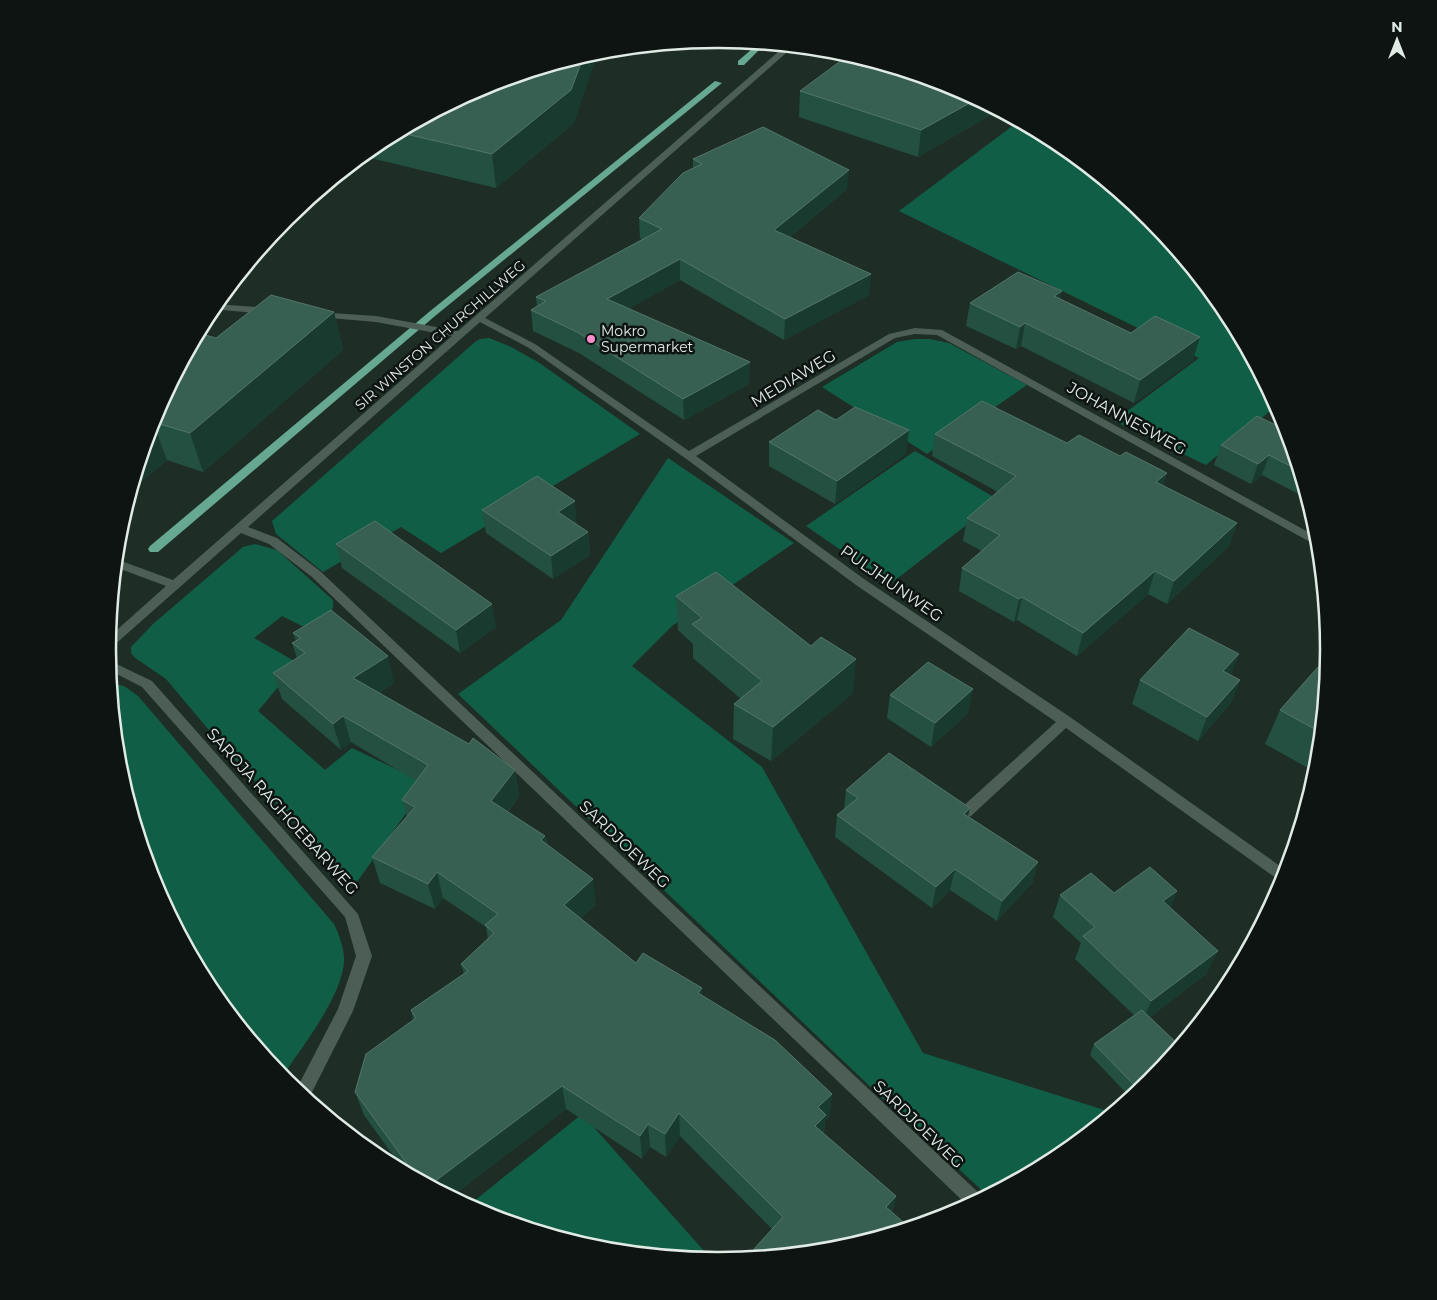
<svg xmlns="http://www.w3.org/2000/svg" width="1437" height="1300" font-family="Montserrat,sans-serif">
<style>
.green{fill:#115e46}
.lines{fill:none;stroke-linecap:round;stroke-linejoin:round}
.stream{fill:#66a891;fill-rule:evenodd}
.minor{fill:#4c5e56;fill-rule:evenodd}
.wall{fill:#235040}
.shaded-wall{fill:#193b2f}
.building{fill:#386052;stroke:#527669}
.poi-dot{fill:#f98fc9;stroke:#0d1411;stroke-width:2}
.labels{text-anchor:middle;stroke-width:5;stroke-linejoin:round;paint-order:stroke}
.far-poi-label{font-size:14px;fill:#e0ebe6;stroke:#0d1411;text-anchor:start}
.far-street-label{font-size:14px;fill:#e0ebe6;stroke:#0d1411}
.street-label{font-size:16px;fill:#e0ebe6;stroke:#0d1411}
.rim{fill:none;stroke:#e0ebe6;stroke-width:2.5}
</style>
<rect width="100%" height="100%" fill="#1e2e27"/>
<g class="green">
<path d="M1019,121L1058,142L1151,218L1227,311L1277,405L1206,465L1114,421L1199,358L899,211Z"/>
<path d="M489,338L511,347L538,362L640,434L441,553L401,527L323,572L276,534L272,521L279,515L475,342L480,339Z"/>
<path d="M915,339H930L949,343L1027,385L927,454L822,387L897,342Z"/>
<path d="M915,451L999,500L890,584L806,526Z"/>
<path d="M668,458L794,543L672,626L632,666L762,767L923,1053L1114,1113L1058,1158L988,1196L879,1095L458,694L561,620Z"/>
<path d="M255,544L277,550L333,600C335,616 322,623 310,630L282,616L254,638L298,663L258,711L325,770L352,748L427,784L354,886L224,748L166,679L134,657L131,653V647L153,624L243,547Z"/>
<path d="M110,683L124,686L138,696L334,924C339,935 343,945 344,957C346,992 301,1048 282,1077L210,989L154,884L119,769Z"/>
<path d="M582,1114L713,1261L599,1249L484,1215L468,1206Z"/>
</g>
<g class="lines">
<g class="stream">
<path d="M759,43H766L744,65H738V61Z"/>
<path d="M715,81L722,83L435,316L158,552H150L148,549L150,546L429,312Z"/>
</g>
<g class="minor">
<path d="M786,45L794,46L485,318L535,344L689,451L889,334L915,328L942,330L1319,538V547L937,335L915,334L895,338L696,456L864,579L1070,717L1287,871L1283,883L1066,728L971,816L966,818L961,816L959,812L961,808L1056,722L856,585L685,458L529,348L480,322L248,527L277,538L320,571L982,1196L983,1198L968,1206L312,577L269,544L241,533L112,647L107,648L109,637L166,586L115,567L116,559L173,580L452,336L376,322L318,317L315,316V312L376,316L458,331Z"/>
<path d="M215,304L268,308L273,311L268,314L211,309Z"/>
<path d="M108,660L152,681L358,914L372,956L353,1011L308,1100L296,1090L338,1009L356,956L345,917L142,687L109,670Z"/>
</g>
</g>
<g class="wall">
<path d="M692,41L687,45L676,43Z"/>
<path d="M953,85L996,109L989,116L918,157L799,117L800,91Z"/>
<path d="M477,89L574,123L496,188L362,156L379,142Z"/>
<path d="M693,159L847,189L790,237L869,295L784,340L680,280L628,309L749,384L684,420L579,353L533,331L531,310L537,307L536,297L642,239L640,238L639,218L693,168Z"/>
<path d="M1060,299L1131,333L1193,360L1134,403L1021,346L1016,349L966,326L970,303Z"/>
<path d="M334,312L343,350L203,472L167,460L131,490L154,416L216,338Z"/>
<path d="M1288,431L1308,499L1262,475L1251,484L1214,465L1221,445Z"/>
<path d="M935,434L1067,443L1163,486L1237,523L1229,546L1167,604L1148,594L1077,656L1017,620L1014,622L959,591L962,568L982,551L963,541L967,518L998,492L932,456Z"/>
<path d="M769,442L906,454L835,504L769,466Z"/>
<path d="M482,510L577,525L588,532L590,555L553,579L486,533Z"/>
<path d="M336,544L496,627L460,653L342,568Z"/>
<path d="M676,596L853,693L771,761L733,739L734,704L741,699L693,658V644L678,630Z"/>
<path d="M293,633L394,683L379,693L515,770L519,796L508,812L545,836L547,844L596,904L580,919L636,963L702,988V995L832,1094L829,1117L825,1121L824,1134L896,1196L892,1213L837,1250L753,1258L754,1249L772,1229L680,1136L666,1157L650,1147L642,1159L566,1109L451,1197L405,1172L364,1115L355,1092L413,1020L411,1010L464,974L461,964L488,939L486,927L443,898L435,909L380,883L372,857L407,817L402,800L416,781L351,742L341,750L282,699L273,673L297,658L292,643L296,641Z"/>
<path d="M1328,672L1318,770L1317,773L1265,744L1280,710Z"/>
<path d="M1140,680H1240L1230,704L1198,741L1132,704Z"/>
<path d="M890,695L968,713L931,747L887,718Z"/>
<path d="M846,790L968,816L1038,862L1032,883L997,921L950,890L932,908L835,837L837,815L844,810Z"/>
<path d="M1177,891L1170,908L1207,973L1150,1017L1151,1082L1131,1098L1090,1055L1094,1044L1134,1015L1075,959L1081,943L1053,917L1060,895Z"/>
</g>
<g class="shaded-wall">
<path d="M692,41L687,45V42Z"/>
<path d="M599,50L574,123L496,188L492,154L584,55Z"/>
<path d="M977,99L996,109L989,116L918,157L921,130Z"/>
<path d="M849,170L847,189L774,250V230Z"/>
<path d="M680,259V280L608,320L607,299Z"/>
<path d="M871,274L869,295L784,340L785,319Z"/>
<path d="M1062,291L1057,314L1054,296Z"/>
<path d="M334,312L343,350L203,472L190,433Z"/>
<path d="M1025,323L1021,346L1016,349L1020,327Z"/>
<path d="M1200,337L1193,360L1134,403L1140,380Z"/>
<path d="M750,362L749,384L684,420L683,399Z"/>
<path d="M152,422H153L167,460L131,490Z"/>
<path d="M909,430L906,454L835,504L837,481Z"/>
<path d="M1269,455L1262,475L1251,484L1258,464Z"/>
<path d="M1167,473L1160,496L1156,482Z"/>
<path d="M575,501L577,525L558,512Z"/>
<path d="M1237,523L1229,546L1167,604L1174,581Z"/>
<path d="M588,532L590,555L553,579L551,556Z"/>
<path d="M1155,571L1148,594L1077,656L1083,633Z"/>
<path d="M1022,597L1017,620L1014,622L1019,599Z"/>
<path d="M492,604L496,627L460,653L456,630Z"/>
<path d="M1239,654L1230,677L1223,671Z"/>
<path d="M388,656L394,683L360,705L353,678Z"/>
<path d="M856,659L853,693L771,761L773,727Z"/>
<path d="M1240,680L1230,704L1198,741L1207,717Z"/>
<path d="M973,689L968,713L931,747L935,723Z"/>
<path d="M343,716L351,742L341,750L333,724Z"/>
<path d="M515,770L519,796L496,827L491,801Z"/>
<path d="M970,808L965,829L964,814Z"/>
<path d="M545,836L549,862L541,840Z"/>
<path d="M1038,862L1032,883L997,921L1002,901Z"/>
<path d="M955,869L950,890L932,908L936,887Z"/>
<path d="M437,872L443,898L435,909L428,884Z"/>
<path d="M593,879L596,904L567,931L564,905Z"/>
<path d="M1177,891L1168,914L1163,901Z"/>
<path d="M1218,951L1207,973L1142,1023L1151,1001Z"/>
<path d="M702,988L703,1012L698,993Z"/>
<path d="M1160,1071L1151,1082L1134,1096L1138,1089Z"/>
<path d="M562,1086L566,1109L451,1197L430,1185Z"/>
<path d="M832,1094L829,1117L825,1121L823,1138L812,1149L818,1107Z"/>
<path d="M679,1113L680,1136L666,1157L665,1134Z"/>
<path d="M648,1124L650,1147L642,1159L640,1136Z"/>
<path d="M896,1196L891,1218L886,1207Z"/>
</g>
<g class="building">
<path d="M850,54L953,85L977,99L921,130L800,91Z"/>
<path d="M584,55L571,90L492,154L397,132L477,89L479,90L480,88L485,85Z"/>
<path d="M763,127L849,170L774,230L871,274L785,319L680,259L607,299L750,362L683,399L577,332L531,310L546,301L536,297L662,229L639,218L683,173L702,164L693,159Z"/>
<path d="M1018,272L1062,291L1054,296L1131,333L1155,316L1200,337L1140,380L1025,323L1020,327L970,303Z"/>
<path d="M271,295L334,312L190,433L153,422H152L154,416L198,333L216,338Z"/>
<path d="M982,401L1067,443L1079,435L1120,456L1126,452L1167,473L1156,482L1237,523L1174,581L1155,571L1083,633L1022,597L1019,599L962,568L1000,535L967,518L1016,476L935,434Z"/>
<path d="M855,407L909,430L837,481L769,442L818,410L836,420Z"/>
<path d="M1257,416L1288,431L1300,471L1269,455L1258,464L1221,445Z"/>
<path d="M537,476L575,501L558,512L588,532L551,556L482,510Z"/>
<path d="M375,521L492,604L456,630L336,544Z"/>
<path d="M716,572L811,646L821,637L856,659L773,727L734,704L762,681L692,624L702,618L676,596Z"/>
<path d="M331,610L388,656L353,678L469,744L473,738L515,770L491,801L545,836L541,840L593,879L564,905L636,963L643,953L702,988L698,993L775,1040L832,1094L818,1107L826,1115L815,1126L896,1196L886,1207L910,1228L837,1250L762,1257L754,1249L783,1217L679,1113L665,1134L648,1124L640,1136L562,1086L430,1185L418,1179L355,1092L366,1054L416,1018L411,1010L468,971L461,964L494,933L485,925L498,914L437,872L428,884L372,857L415,807L402,800L428,765L343,716L333,724L273,673L305,653L292,643L301,638L293,633Z"/>
<path d="M1189,628L1239,654L1223,671L1240,680L1207,717L1140,680Z"/>
<path d="M928,662L973,689L935,723L890,695Z"/>
<path d="M1318,667L1328,672L1322,733L1280,710Z"/>
<path d="M889,753L970,808L964,814L1038,862L1002,901L955,869L936,887L837,815L858,798L846,790Z"/>
<path d="M1150,867L1177,891L1163,901L1218,951L1151,1001L1083,936L1095,927L1060,895L1091,873L1114,893Z"/>
<path d="M1142,1010L1180,1046L1160,1071L1138,1089L1094,1044Z"/>
</g>
<circle class="poi-dot" cx="591" cy="339" r="5"/>
<g class="labels">
<g class="far-poi-label">
<text x="601" y="336">Mokro<tspan x="601" dy="16">Supermarket</tspan></text>
</g>
<g class="far-street-label">
<text transform="translate(440 335) rotate(-41)" y="5">SIR WINSTON CHURCHILLWEG</text>
</g>
<g class="street-label">
<text transform="translate(793 378) rotate(-31)" y="6">MEDIAWEG</text>
<text transform="translate(1127 418) rotate(29)" y="6">JOHANNESWEG</text>
<text transform="translate(892 583) rotate(35)" y="6">PULJHUNWEG</text>
<text transform="translate(283 811) rotate(48)" y="6">SAROJA RAGHOEBARWEG</text>
<text transform="translate(625 844) rotate(44)" y="6">SARDJOEWEG</text>
<text transform="translate(919 1124) rotate(44)" y="6">SARDJOEWEG</text>
</g>
</g>
<path d="M0 0H1437V1300H0ZM116 650a602 602 0 1 1 1204 0a602 602 0 1 1-1204 0Z" fill="#0d1411" fill-rule="evenodd"/>
<path class="rim" d="M116 650a602 602 0 1 1 1204 0a602 602 0 1 1-1204 0Z"/>
<g transform="translate(1397 40)" stroke="#0d1411" stroke-width="4" paint-order="stroke">
<path d="M0-4L9 19L0 12L-9 19Z" fill="#e0ebe6"/>
<text y="-8" font-size="14" font-weight="bold" text-anchor="middle" fill="#e0ebe6">N</text>
</g>
</svg>
